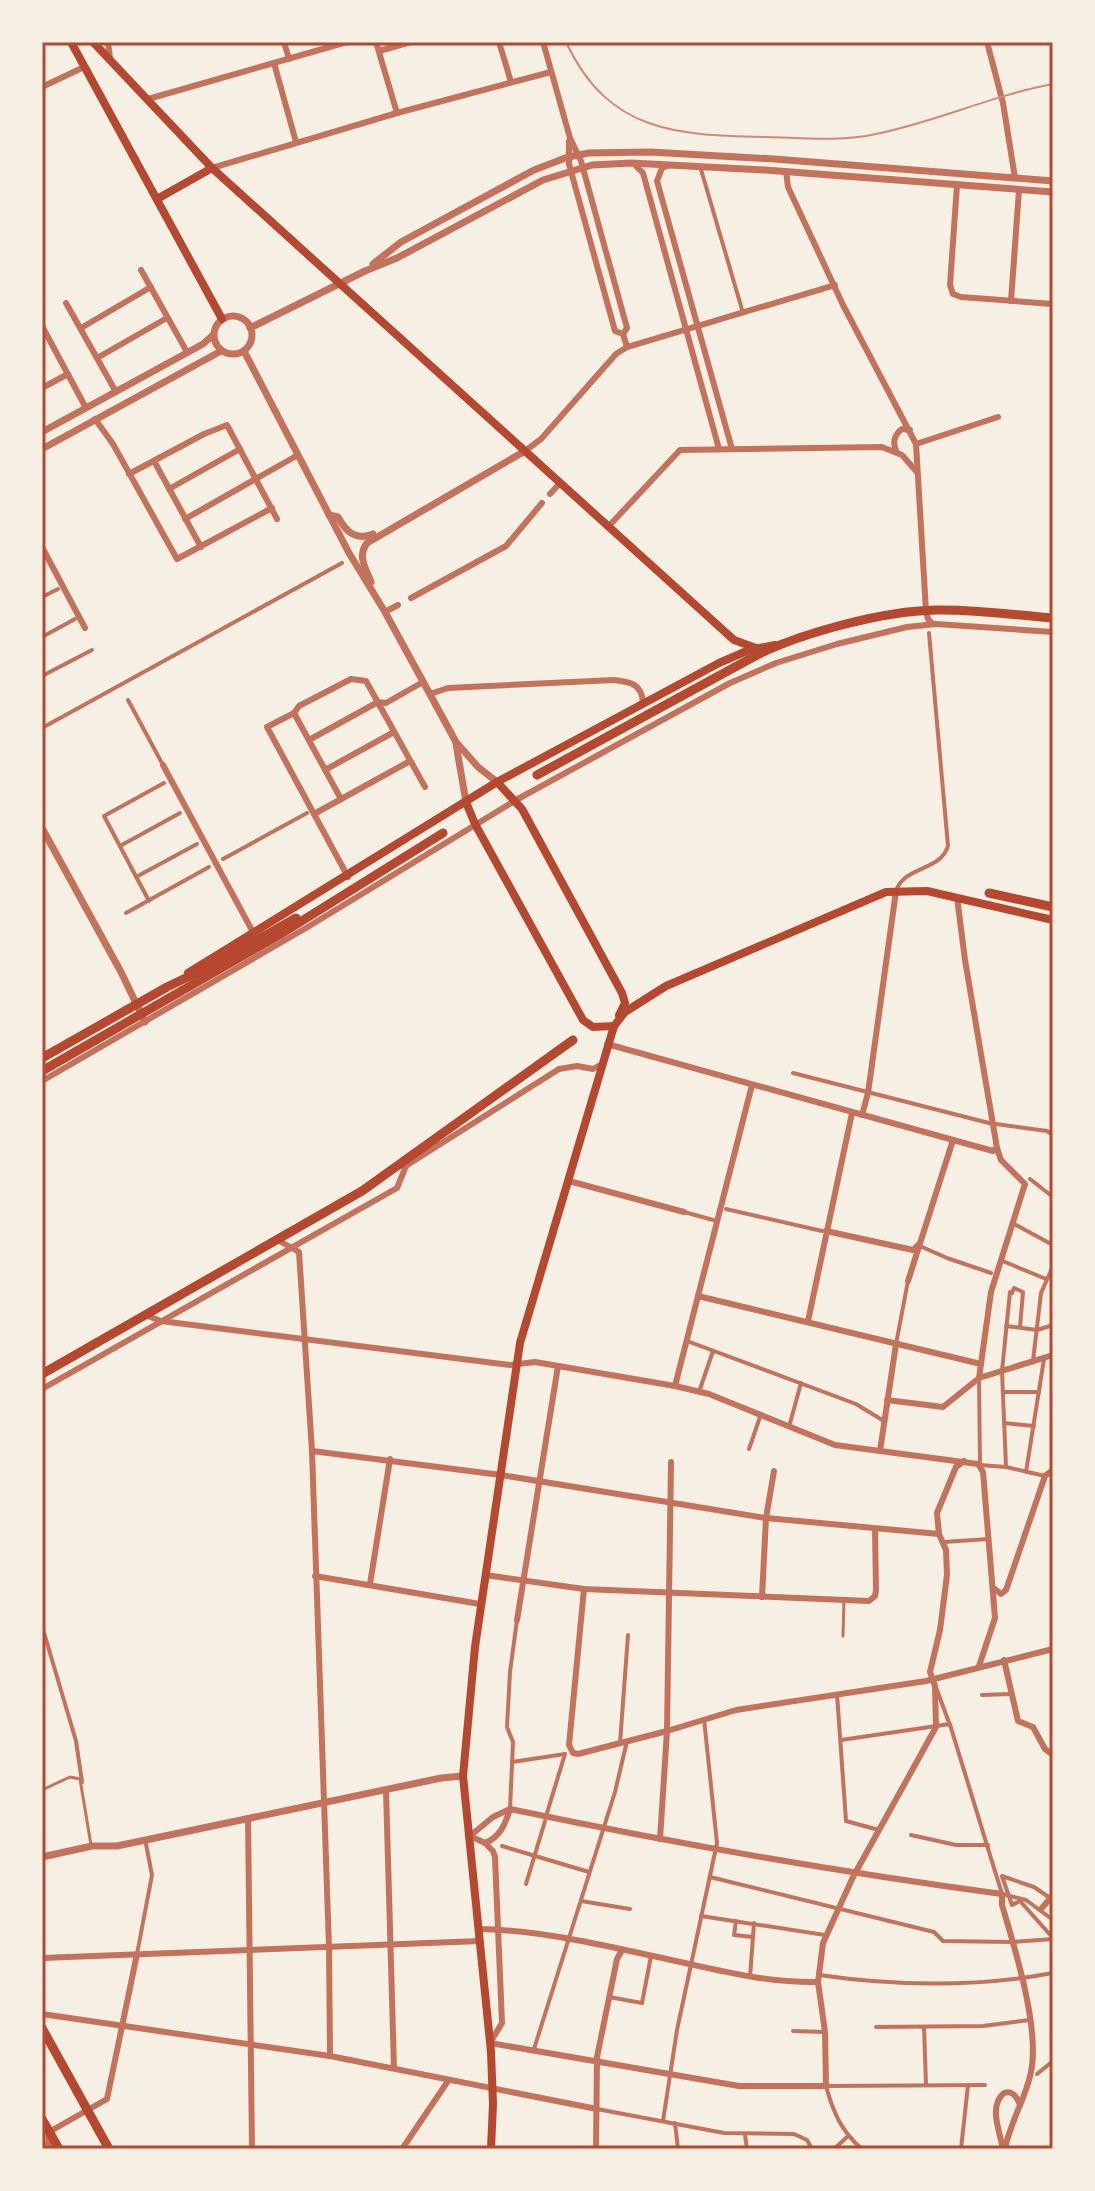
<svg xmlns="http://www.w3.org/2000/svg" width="1095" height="2191" font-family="Commissioner,sans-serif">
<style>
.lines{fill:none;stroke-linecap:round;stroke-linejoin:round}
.service{stroke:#c5725c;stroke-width:3}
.pedestrian{stroke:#c5725c;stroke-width:4}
.minor{stroke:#c5725c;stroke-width:6}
.tertiary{stroke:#c5725c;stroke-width:7}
.secondary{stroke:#b5482f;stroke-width:8}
.primary{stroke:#b5482f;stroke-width:9}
.tram{stroke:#cf8b77;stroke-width:2}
.neatline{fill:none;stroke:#b5482f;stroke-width:3}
</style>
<rect width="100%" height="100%" fill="#f6efe4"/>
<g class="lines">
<g class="service">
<path d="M843,1636L844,1601"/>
<path d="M42,1790L70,1777L80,1779L91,1845"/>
</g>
<g class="pedestrian">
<path d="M700,166L743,313"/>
<path d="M42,597L58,589"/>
<path d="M42,637L75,619"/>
<path d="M42,676L92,650"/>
<path d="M128,700L163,765"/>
<path d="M42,728L342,563"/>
<path d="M120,846L180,813"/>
<path d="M223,859L307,813"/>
<path d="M136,877L197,844"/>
<path d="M896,891C905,865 940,872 948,846L929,633"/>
<path d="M149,901L104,816L164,783"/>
<path d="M126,913L209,867"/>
<path d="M793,1073L989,1123L1047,1131L1053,1135"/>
<path d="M1030,1179L1053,1197"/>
<path d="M726,1209L822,1231"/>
<path d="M684,1212L717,1221"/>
<path d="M1014,1224L1053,1245"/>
<path d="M920,1246L947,1258L991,1273"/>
<path d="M1000,1260L1046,1279"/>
<path d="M1012,1293L1014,1288L1023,1292L1020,1327"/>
<path d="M1006,1326L1037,1330L1053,1325"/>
<path d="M687,1341L856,1404L884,1421"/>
<path d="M896,1344L908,1281"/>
<path d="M1033,1361L1041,1293L1053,1266"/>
<path d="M979,1378L980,1465L1006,1467L1045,1476"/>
<path d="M699,1392L713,1351"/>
<path d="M1003,1392H1039"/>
<path d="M1004,1423L1034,1426"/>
<path d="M789,1427L801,1383"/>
<path d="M749,1449L761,1414"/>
<path d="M1006,1467L1002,1371L1010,1292"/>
<path d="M1026,1472L1044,1359"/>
<path d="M944,1542L988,1539"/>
<path d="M42,1626L76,1741L82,1782"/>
<path d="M937,1690L951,1728L1002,1894L1026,1900L1053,1920"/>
<path d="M837,1694L846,1821L879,1830"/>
<path d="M982,1695L1011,1694"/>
<path d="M841,1740L950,1724"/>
<path d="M620,1743L628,1635"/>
<path d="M512,1762L565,1754"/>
<path d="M510,1809L513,1742L507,1727L510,1672L517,1620"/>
<path d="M547,1813L565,1754"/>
<path d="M911,1835L956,1845H988"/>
<path d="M502,1846L589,1872"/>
<path d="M710,1877L934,1932L943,1941L1013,1942L1053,1939"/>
<path d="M526,1884L545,1821"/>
<path d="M581,1901L630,1909"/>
<path d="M701,1916L825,1935"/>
<path d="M736,1921L734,1935L753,1937"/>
<path d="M1053,1938L1020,1901L1012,1905L1002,1876L1034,1887L1053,1900"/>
<path d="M137,1954L152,1875L145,1839"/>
<path d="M819,1975C895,1986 977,1987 1053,1973"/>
<path d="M750,1977L754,1923"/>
<path d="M609,1997L642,2003L651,1956"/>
<path d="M876,2027L983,2026L1029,2020"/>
<path d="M924,2027L926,2085"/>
<path d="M793,2031L825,2032"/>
<path d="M534,2049L615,1792L627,1741"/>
<path d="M1037,2074L1053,2061"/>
<path d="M597,2109L724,2133L794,2134L807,2140L812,2149"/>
<path d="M663,2121L677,2030L717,1843L704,1719"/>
<path d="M675,2123L678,2149"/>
<path d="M745,2135L747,2149"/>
<path d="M834,2149L847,2137"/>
<path d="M862,2149C841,2131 833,2112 826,2086L985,2085"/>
<path d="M961,2149L968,2085"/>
</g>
<g class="minor">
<path d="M108,42L110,58"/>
<path d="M284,42L289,59"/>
<path d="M376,42L397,113"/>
<path d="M499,42L511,82"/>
<path d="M543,42L570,138L581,161L627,328L623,334L627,347"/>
<path d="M987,42L1003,103L1015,178"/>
<path d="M379,51L411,42"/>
<path d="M274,63L296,142"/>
<path d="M42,87L84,67"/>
<path d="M148,99L347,42"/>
<path d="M569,141V164L615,331L623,334"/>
<path d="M634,164L643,173L719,449"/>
<path d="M669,165L662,168L657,181L732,449"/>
<path d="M212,168L397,113L551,72"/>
<path d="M786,171L788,187L843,305L916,444L926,611L928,619L933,624"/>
<path d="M957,185L950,285L953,294L961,297L1053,304"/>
<path d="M141,270L187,352"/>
<path d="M1011,301L1019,190"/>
<path d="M66,303L116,392"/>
<path d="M42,326L86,408"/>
<path d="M81,328L151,287"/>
<path d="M97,358L167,318"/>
<path d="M42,388L68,374"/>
<path d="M95,419L113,444L177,559L272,508"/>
<path d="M916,444L998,417"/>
<path d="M896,450C892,442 895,434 902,429L910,430"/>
<path d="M525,451L541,439L616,354L627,347L835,285"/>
<path d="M154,461L201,547"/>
<path d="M129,474L204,434L227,425L277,519"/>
<path d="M169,489L240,449"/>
<path d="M550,494L560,483"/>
<path d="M185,519L298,455"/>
<path d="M608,527L680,450L882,447L902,455L916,471"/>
<path d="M42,547L85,628"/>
<path d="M411,598L506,546L542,503"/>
<path d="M385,612L398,605"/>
<path d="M430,694L448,688L614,680C631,682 642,684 643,703"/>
<path d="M294,713L341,799"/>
<path d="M309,740L378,702L386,703L423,682"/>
<path d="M163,765L254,934"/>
<path d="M325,770L394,732"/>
<path d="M314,814L410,761"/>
<path d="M348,877L267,727L294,713L299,706L351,679L366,681L425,787"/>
<path d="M957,897L965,960L997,1148L1001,1160L1025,1184L991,1292L979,1378"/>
<path d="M607,1044L993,1151L997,1148"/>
<path d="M42,1081L306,928L516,800L730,683L776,663L837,644L907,627L936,624L1053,632"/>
<path d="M862,1115L868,1093L896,891"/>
<path d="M404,1167L559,1069L577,1066L593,1069L602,1064"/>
<path d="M569,1181L684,1212"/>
<path d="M826,1231L913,1250L918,1245"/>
<path d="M276,1239L299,1252L312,1451L329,1947L330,2056"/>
<path d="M908,1281L953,1140"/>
<path d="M698,1296L981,1364"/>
<path d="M145,1315L161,1321L510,1365L535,1362L675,1386L709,1394L835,1445L978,1464L983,1472L995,1618L979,1666"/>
<path d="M808,1321L852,1113"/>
<path d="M675,1386L752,1085"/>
<path d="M42,1389L397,1188L406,1166"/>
<path d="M887,1400L943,1407L979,1378L1053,1355"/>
<path d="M312,1451L501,1475L766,1518L939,1534"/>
<path d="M880,1451L896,1344"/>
<path d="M485,1575L584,1589L869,1601L875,1596L876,1590L875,1529"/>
<path d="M315,1576L480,1604"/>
<path d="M370,1584L390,1459"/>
<path d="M584,1589L569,1745L573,1753L578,1754L667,1731L736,1710L926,1681L1053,1649"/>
<path d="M995,1589L1001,1594L1006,1590L1045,1476L1053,1470"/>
<path d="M762,1597L766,1518L774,1471"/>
<path d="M517,1620L558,1366"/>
<path d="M1004,1660L1018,1721L1033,1727L1045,1749L1053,1755"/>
<path d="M386,1790L394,2068"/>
<path d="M510,1809C673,1843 838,1872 1002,1894V1905C1015,1949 1040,2028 1031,2072C1026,2098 1010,2122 1005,2149"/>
<path d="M510,1809C505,1825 500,1837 485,1843L470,1836L493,1817Z"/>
<path d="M248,1818L252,2149"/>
<path d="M660,1839L667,1731L671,1462"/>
<path d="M485,1843L493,1851L495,1857L502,2023L490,2043L739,2086H826L825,2032L818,1982L823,1943L853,1877L936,1727L935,1686L930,1672L940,1630L947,1575L946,1550L939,1534L937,1513L956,1467L964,1461"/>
<path d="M1042,1908L1053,1895"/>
<path d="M479,1929C546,1930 620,1949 685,1963C730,1973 772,1983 818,1982"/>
<path d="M42,1958L480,1941"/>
<path d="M42,2014L330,2056L597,2109"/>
<path d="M48,2149L49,2132L107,2099L137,1954"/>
<path d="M402,2149L448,2081"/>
<path d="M596,2149L597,2057L617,1959L622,1950"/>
<path d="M1003,2149C1000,2132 988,2106 1004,2093C1013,2090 1017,2097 1020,2105"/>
</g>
<g class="tertiary">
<path d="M373,264L401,242L534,170L568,157L589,153L650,152L774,159L1053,181"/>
<circle cx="233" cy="335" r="19"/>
<path d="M250,328L365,271L397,258L543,180L592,165L631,163L765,170L1053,192"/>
<path d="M244,351L349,553L385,612L456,742L478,767L497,782"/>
<path d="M42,432L203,344L213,335"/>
<path d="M42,449L221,351"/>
<path d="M329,515L338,517C346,532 356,541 373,534"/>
<path d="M371,582C366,569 357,556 367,543L525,451"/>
<path d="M456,744L466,802"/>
<path d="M42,828L121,972L145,1022"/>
<path d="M42,1857L92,1846H117L441,1778L463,1776"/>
</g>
<g class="secondary">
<path d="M71,42L222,319"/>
<path d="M93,42L212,168L734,640L756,648"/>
<path d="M157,199L212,168"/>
<path d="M497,782L522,809L622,993L625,1003L619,1015"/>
<path d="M466,802L475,824L583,1020L593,1027L614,1026"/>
<path d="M188,973L497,782L719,663L749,650L775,645"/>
<path d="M491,2149L493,2104L491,2052L463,1776L475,1647L520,1343L614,1026L625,1012L666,986L886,892L927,891L1053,920"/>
</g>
<g class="primary">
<path d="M537,775L757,655C804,632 884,611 936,610C975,609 1014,615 1053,618"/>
<path d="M989,893L1053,907"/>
<path d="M42,1058L167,987L219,962L296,918"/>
<path d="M42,1071L284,932L443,833"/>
<path d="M42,1374L362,1191L573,1040"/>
<path d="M42,2028L109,2149"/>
<path d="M42,2119L59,2149"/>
</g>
<path class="tram" d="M566,42C609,134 678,135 767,137C803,138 840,142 876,134C936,122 993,95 1053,84"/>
</g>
<rect width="1095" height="2191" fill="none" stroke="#f6efe4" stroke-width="88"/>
<rect x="44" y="44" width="1007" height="2103" class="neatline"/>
</svg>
